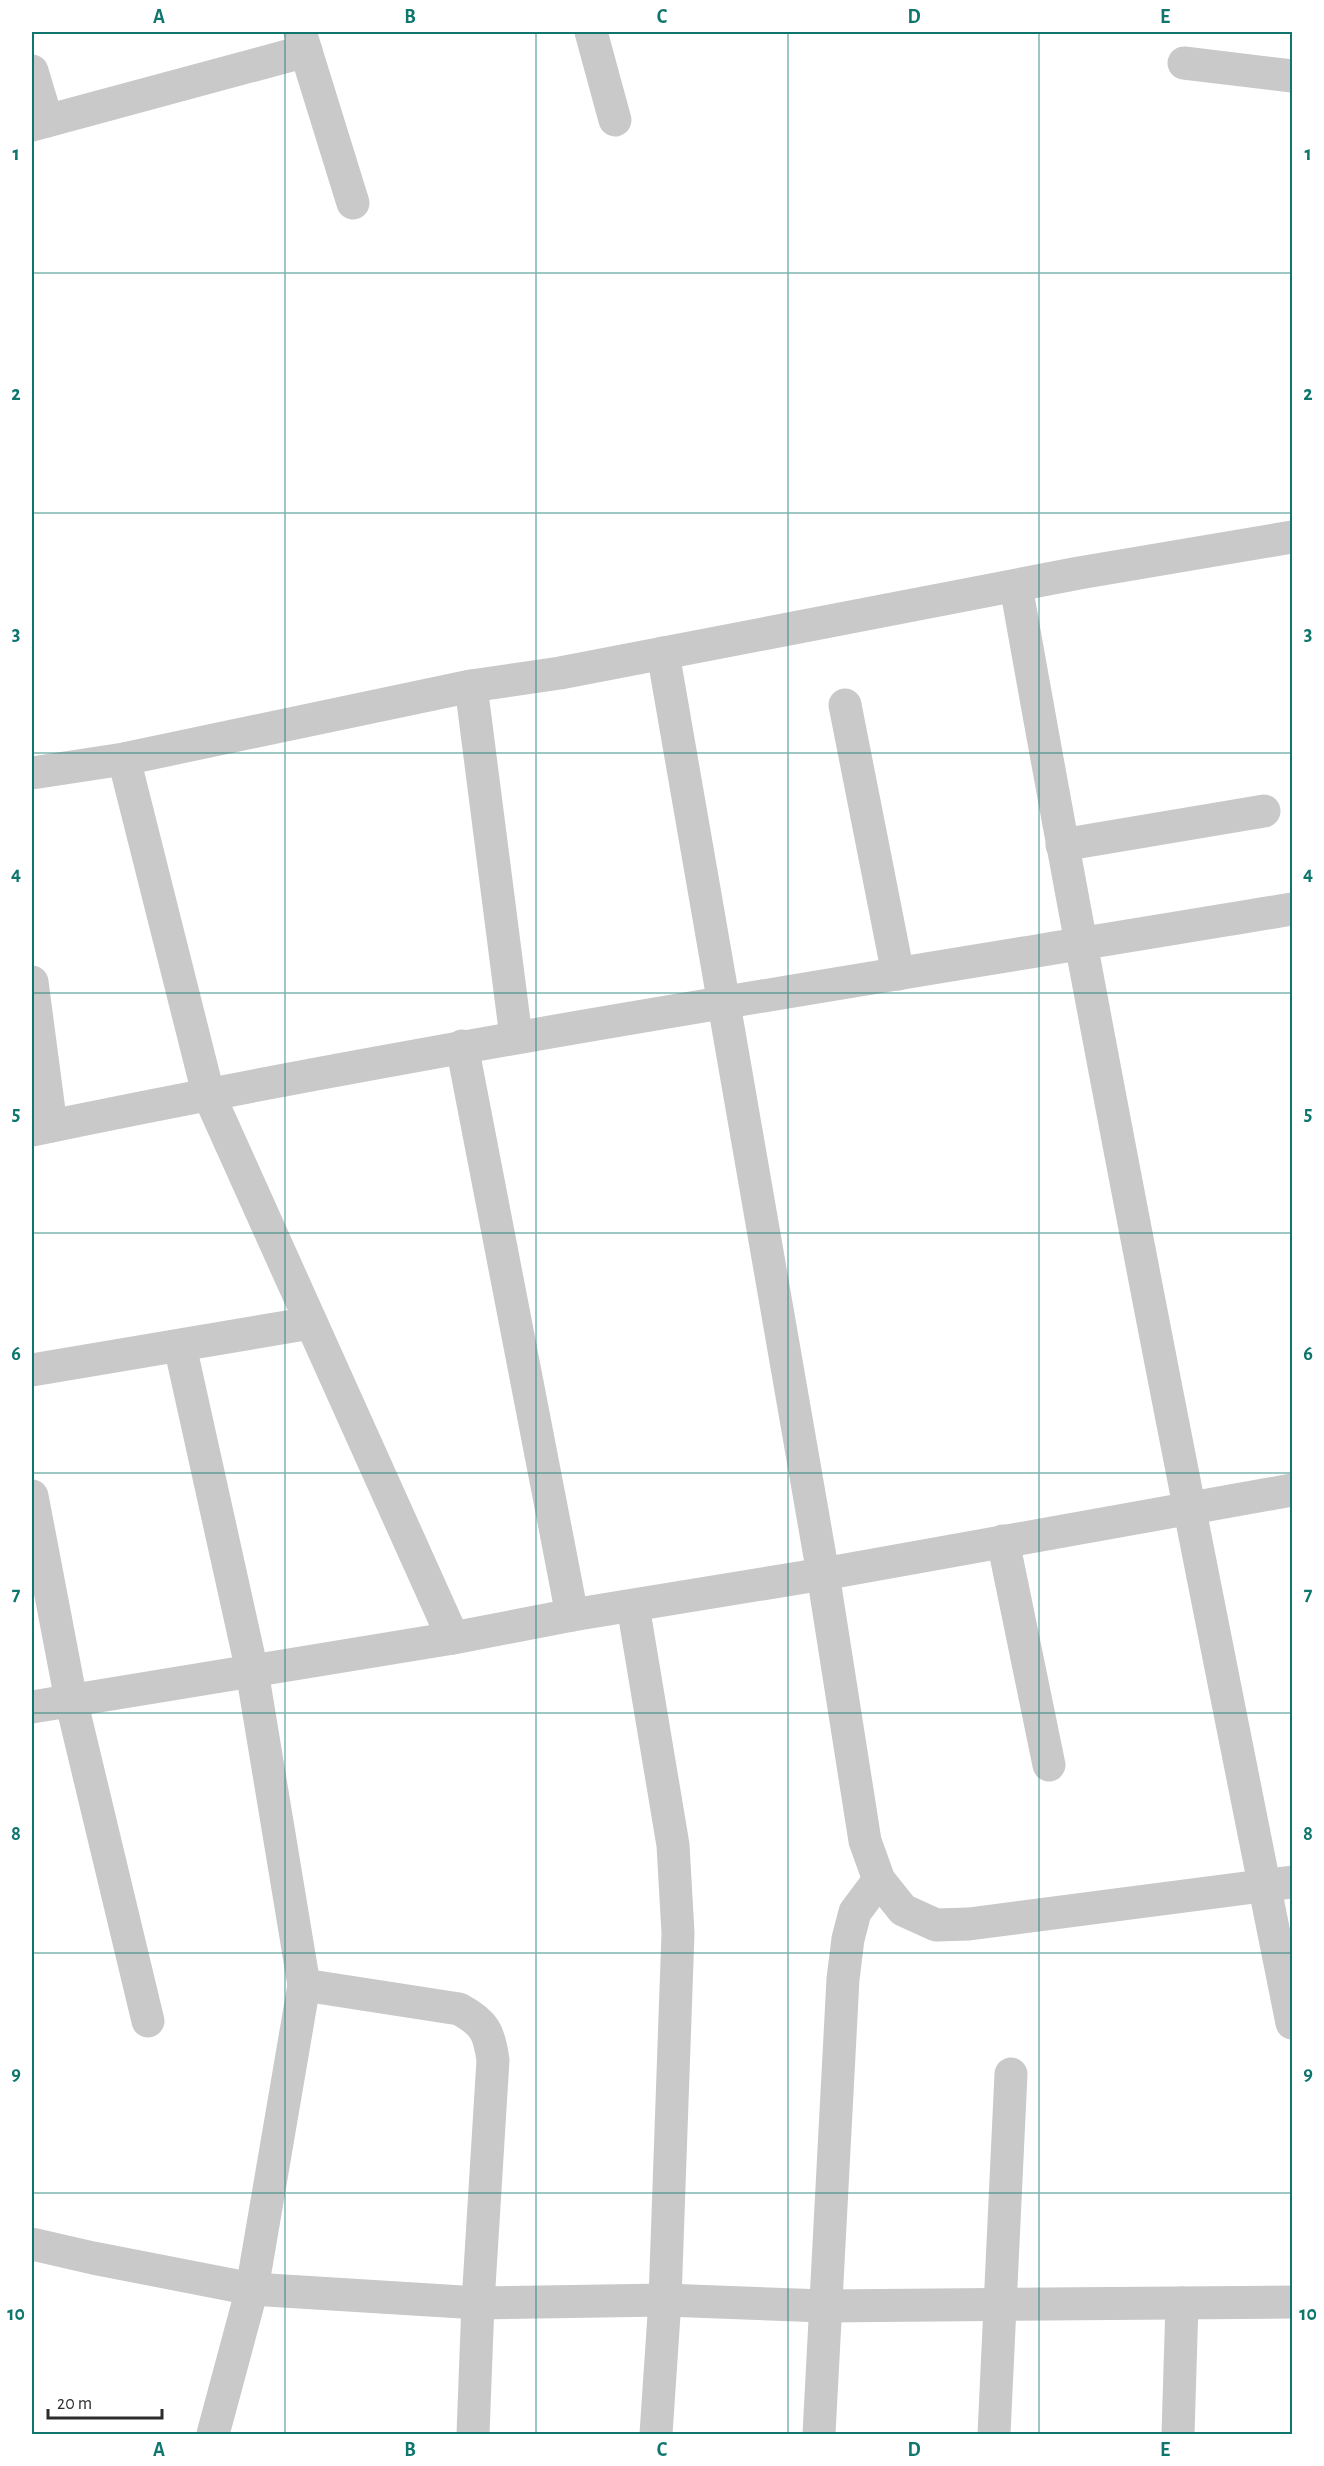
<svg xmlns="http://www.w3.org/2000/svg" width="1324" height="2466" font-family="'Alegreya Sans',sans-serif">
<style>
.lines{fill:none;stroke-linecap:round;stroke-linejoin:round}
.minor{stroke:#c9c9c9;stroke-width:33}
.tertiary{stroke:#c9c9c9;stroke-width:33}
.grid{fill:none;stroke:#0f766e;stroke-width:1.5;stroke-opacity:0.55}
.neatline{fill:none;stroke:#0f766e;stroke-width:2}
.grid-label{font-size:20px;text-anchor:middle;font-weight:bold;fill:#0f766e}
</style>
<rect width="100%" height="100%" fill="#fff"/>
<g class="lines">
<g class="minor">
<path d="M300,32L353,203"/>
<path d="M591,32L615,120"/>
<path d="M1184,63L1292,76"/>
<path d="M32,71L47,121"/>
<path d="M32,125L306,51"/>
<path d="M1016,586C1101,1066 1196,1545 1292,2023"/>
<path d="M663,653L823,1574L865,1841L879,1880L903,1910L936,1925L969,1924L1292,1882"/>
<path d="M471,686L516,1037"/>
<path d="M845,705L898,974"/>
<path d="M124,759L208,1093L453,1638"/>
<path d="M1062,845L1264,811"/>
<path d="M32,982L51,1126"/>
<path d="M462,1046L572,1615"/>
<path d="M32,1130C449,1043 871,979 1292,909"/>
<path d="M180,1346L252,1671L304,1985L252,2289L213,2434"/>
<path d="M32,1370L311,1323"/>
<path d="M32,1496L71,1700L148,2021"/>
<path d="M1003,1541L1049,1765"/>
<path d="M633,1606L673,1845L678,1933L665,2300L656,2434"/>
<path d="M32,1707L453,1638L572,1615L823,1574L1292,1490"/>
<path d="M304,1985L459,2009C485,2023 489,2032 493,2060L478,2303L473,2434"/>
<path d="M32,2244L93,2258L252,2289L478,2303L665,2300L824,2306L1292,2302"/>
<path d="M819,2434L843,1979L848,1939L855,1912L879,1880"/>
<path d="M994,2434L1011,2074"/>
<path d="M1178,2434L1182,2303"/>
</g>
<path class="tertiary" d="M32,773L124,759L471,686L560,673L1079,573L1292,537"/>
</g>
<path class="grid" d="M285,32V2434M536,32V2434M788,32V2434M1039,32V2434M32,273H1292M32,513H1292M32,753H1292M32,993H1292M32,1233H1292M32,1473H1292M32,1713H1292M32,1953H1292M32,2193H1292"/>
<rect width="1324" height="2466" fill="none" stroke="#ffffff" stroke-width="66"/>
<path d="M48 2409v9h114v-9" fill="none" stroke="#2c2c2c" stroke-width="3"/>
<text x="57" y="2409" font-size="18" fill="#2c2c2c" stroke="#ffffff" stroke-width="4.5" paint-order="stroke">20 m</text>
<rect x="33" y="33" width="1258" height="2400" class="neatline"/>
<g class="grid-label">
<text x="159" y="23">A</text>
<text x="410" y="23">B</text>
<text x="662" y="23">C</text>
<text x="914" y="23">D</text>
<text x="1165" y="23">E</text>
<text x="16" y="160">1</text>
<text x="1308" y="160">1</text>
<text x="16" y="400">2</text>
<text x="1308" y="400">2</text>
<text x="16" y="640">3</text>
<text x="1308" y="640">3</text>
<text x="16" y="880">4</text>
<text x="1308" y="880">4</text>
<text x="16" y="1120">5</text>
<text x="1308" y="1120">5</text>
<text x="16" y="1360">6</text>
<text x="1308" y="1360">6</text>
<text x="16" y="1600">7</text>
<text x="1308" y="1600">7</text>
<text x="16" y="1840">8</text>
<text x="1308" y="1840">8</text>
<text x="16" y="2080">9</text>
<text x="1308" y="2080">9</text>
<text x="16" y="2320">10</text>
<text x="1308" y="2320">10</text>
<text x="159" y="2456">A</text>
<text x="410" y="2456">B</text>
<text x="662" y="2456">C</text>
<text x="914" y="2456">D</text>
<text x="1165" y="2456">E</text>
</g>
</svg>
